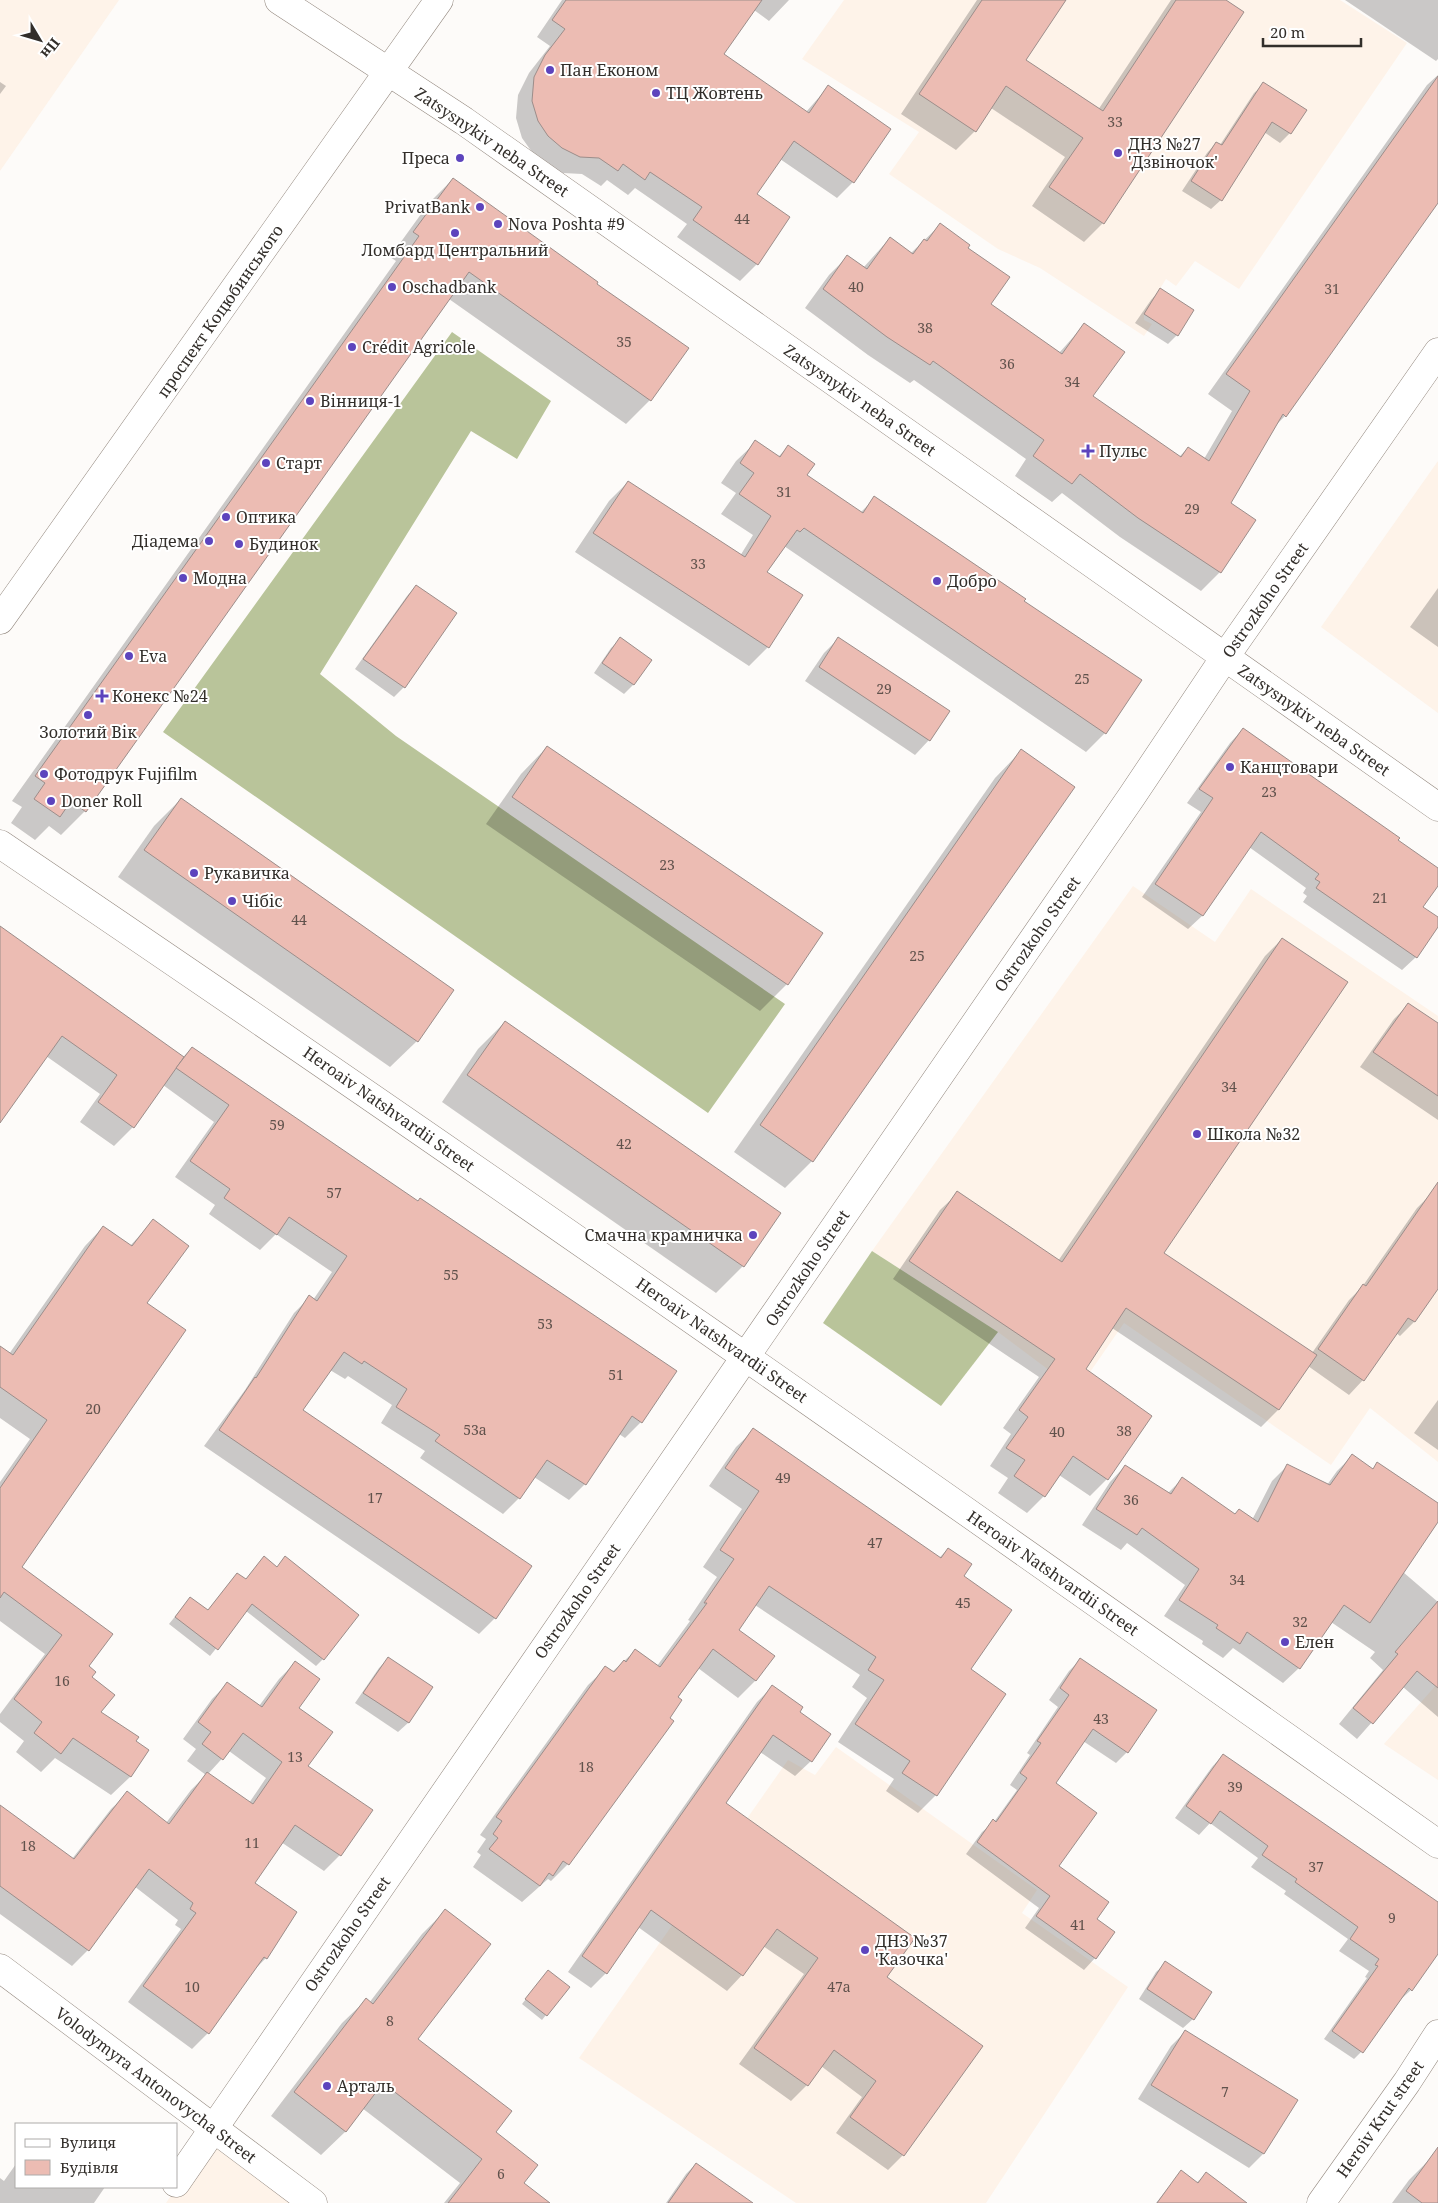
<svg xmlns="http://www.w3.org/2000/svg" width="1438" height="2203" font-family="'Noto Serif',serif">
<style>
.built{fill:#fef3e9}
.forest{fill:#b9c49a}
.shadow{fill:#0003;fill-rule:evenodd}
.building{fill:#ecbcb3;stroke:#9c8d8a}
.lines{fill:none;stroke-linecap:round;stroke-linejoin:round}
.minor-casing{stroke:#93887f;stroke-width:29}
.major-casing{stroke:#93887f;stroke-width:29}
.minor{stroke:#fff;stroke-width:28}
.major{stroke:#fff;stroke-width:28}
.poi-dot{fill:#5d44bd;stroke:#fff;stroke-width:2}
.labels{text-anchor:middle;stroke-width:4;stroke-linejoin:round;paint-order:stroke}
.number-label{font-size:14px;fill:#60524c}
.poi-label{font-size:16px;fill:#322e2a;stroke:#fff;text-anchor:start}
.street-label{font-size:16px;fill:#322e2a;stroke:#fff}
</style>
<rect width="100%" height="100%" fill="#fdfbf9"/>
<g class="built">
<path d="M0,0H119L0,171Z"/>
<path d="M844,0H1340L1407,43L1239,289L1195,261L1176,286L1166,279L1144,314V320L1152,324L1144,336L1040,268L998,249L889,174L919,132L802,59Z"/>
<path d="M1438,461V713L1321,627Z"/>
<path d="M1133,886L1215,942L1251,889L1438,1016V1462L1370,1408L1331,1465L1124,1323L1077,1391L998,1332L872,1251Z"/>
<path d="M1438,1683V1780L1384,1744Z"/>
<path d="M836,1747L1037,1890L1022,1913L1128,1987L986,2203H796L579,2058L788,1760L815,1775Z"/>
<path d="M214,2131L306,2203H166Z"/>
</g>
<g class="forest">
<path d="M452,332L551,401L517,459L471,431L320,674L396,736L785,1004L708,1113L163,732Z"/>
<path d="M872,1251L998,1332L941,1406L823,1323Z"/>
</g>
<g class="shadow">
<path d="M562,0H789L769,21L754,10L722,54L806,112L828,87L853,182L837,198L780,159L755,194L789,217L757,264L740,281L677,237L687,224L635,188L628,195L607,180L601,186L582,174L563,173L546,165L532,152L522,138L516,118L518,95L529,73L550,46L537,37Z"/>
<path d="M977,0H1064L1024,61L1098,110L1171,0H1223L1103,223L1084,242L1032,206L1065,157L991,108L975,131L956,150L901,114Z"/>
<path d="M1345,0H1438V59L1436,61Z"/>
<path d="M1438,75V201L1285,416L1273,428L1229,503L1220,572L1201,591L1120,537L1062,493L1052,502L1015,476L1026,459L914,380L910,383L868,355L805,308L829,275L848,256L863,268L890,238L911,253L940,225L966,248L990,304L1059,353L1084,325L1092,396L1179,457L1188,448L1204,459L1232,411L1208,394L1427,85Z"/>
<path d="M0,82L6,86L0,94Z"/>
<path d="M1264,84L1305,111L1290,133L1280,143L1264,132L1221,200L1211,209L1182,191L1207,153L1216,143L1220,145L1254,93Z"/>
<path d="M453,179L595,284L687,348L650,400L626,424L449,299L85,811L61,835L49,826L35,840L11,823L22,807L12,801L396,261L390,257L429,203Z"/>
<path d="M1160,290L1177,335L1168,344L1135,323L1151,300Z"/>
<path d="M756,442L778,457L788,447L805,475L860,513L875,498L1023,602L1105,733L1086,752L784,546L765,572L768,647L749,666L575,552L609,501L628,482L740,556L753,535L721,514L736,493L721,483L736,461Z"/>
<path d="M416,586L455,614L404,687L394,697L355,669L407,596Z"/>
<path d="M1438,588V647L1410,627Z"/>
<path d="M839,638L929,740L915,755L805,681L824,653Z"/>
<path d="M621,639L650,660L633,685L624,694L594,673L611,648Z"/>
<path d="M1243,729L1438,870V884L1421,907L1438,919V924L1416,957L1402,970L1303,902L1307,896L1303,893L1306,888L1249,847L1202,916L1188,929L1142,897L1201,812L1187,803L1230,743Z"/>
<path d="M547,747L787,984L760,1011L486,824L521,774Z"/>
<path d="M1021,751L812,1161L785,1188L734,1152L995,778Z"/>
<path d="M181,799L417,1041L390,1067L118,877L154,826Z"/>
<path d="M0,927L183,1057L192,1048L641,1422L625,1438L619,1434L585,1484L569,1500L534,1477L519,1498L503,1514L420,1458L425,1451L381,1423L392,1405L348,1376L345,1379L330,1370L301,1411L495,1618L479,1634L204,1446L245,1390L294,1313L310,1297L313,1300L332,1272L276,1234L260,1250L209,1214L215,1205L175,1177L214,1122L163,1085L133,1127L114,1146L80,1122L100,1094L46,1056L0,1121Z"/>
<path d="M1282,939L1163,1254L1312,1353L1349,1300L1362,1287L1417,1208L1431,1194L1438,1199V1287L1414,1322L1400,1336L1396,1333L1363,1380L1349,1395L1308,1366L1278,1410L1261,1427L1112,1328L1085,1369L1107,1479L1090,1496L1059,1475L1044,1496L1027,1513L998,1493L1008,1478L990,1466L1011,1434L1003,1428L1039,1377L893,1279L940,1210L958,1193L1058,1261L1265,956Z"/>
<path d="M1408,1005L1438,1025V1120L1360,1067L1394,1019Z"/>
<path d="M505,1022L780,1213L743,1266L716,1293L442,1102L478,1049Z"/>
<path d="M153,1221L145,1303L20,1567L87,1667L100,1712L147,1751L130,1777L111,1795L55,1758L41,1772L16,1752L24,1741L0,1722V1714L45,1654L0,1621V1482L30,1439L0,1418V1348L9,1354L85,1246L103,1227L130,1246Z"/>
<path d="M1438,1400V1450L1414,1433Z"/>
<path d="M754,1430L939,1558L948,1549L962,1576L969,1670L1005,1694L936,1795L918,1813L886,1791L894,1779L838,1742L867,1698L852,1687L860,1675L755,1605L737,1630L756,1680L738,1698L698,1668L568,1864L551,1881L548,1879L522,1902L473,1867L481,1855L477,1852L486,1839L480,1835L588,1685L606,1668L612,1672L636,1650L657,1666L690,1621L688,1620L717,1577L703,1567L742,1509L709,1486L736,1447Z"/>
<path d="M1352,1456L1372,1470L1378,1464L1438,1504V1520L1403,1572L1438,1602V1717L1403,1687L1357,1739L1339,1724L1383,1670L1370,1658L1375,1652L1331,1622L1299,1668L1283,1683L1233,1648L1223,1658L1202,1644L1203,1641L1164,1616L1185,1585L1127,1543L1121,1550L1082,1525L1110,1482L1125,1466L1168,1493L1183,1478L1235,1515L1252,1520L1272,1481L1287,1466L1327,1485L1337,1471Z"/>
<path d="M264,1558L276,1568L285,1558L323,1659L316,1666L246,1611L210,1656L169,1624L190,1598L207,1611L237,1574L245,1580Z"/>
<path d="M388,1659L432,1688L408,1723L398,1732L355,1703L379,1668Z"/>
<path d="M1080,1660L1127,1752L1116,1763L1083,1741L1054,1784L1057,1866L1096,1919L1095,1958L1084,1970L1025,1928L1039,1908L966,1854L982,1832L994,1822L1017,1790L1010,1785L1030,1755L1027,1753L1058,1707L1049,1700L1069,1671Z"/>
<path d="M295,1663L297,1708L307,1766L371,1811L340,1855L324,1871L281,1842L253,1883L296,1913L266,1958L252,1972L208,2033L192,2049L128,2002L181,1929L175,1925L178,1920L134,1886L88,1950L72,1966L0,1914V1807L72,1859L111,1809L128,1793L166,1823L191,1790L206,1775L187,1761L196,1749L183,1739L212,1699L228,1683L259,1706L279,1679ZM229,1751L266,1778L249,1803L208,1774Z"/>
<path d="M772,1687L798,1712L811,1761L795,1776L760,1752L724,1803L885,1977L903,2155L888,2170L836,2133L862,2097L821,2066L807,2085L791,2101L739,2064L804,1974L763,1946L742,1975L727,1991L638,1927L606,1973L591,1988L568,1972L757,1702Z"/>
<path d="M1223,1755L1438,1904V1952L1411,1990L1399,2001L1365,2048L1354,2059L1324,2039L1367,1978L1365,1977L1369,1971L1339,1951L1348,1939L1284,1894L1286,1891L1251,1867L1258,1858L1210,1823L1199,1835L1175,1818L1212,1767Z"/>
<path d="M445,1911L417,2039L494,2133L522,2183L548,2203H444L460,2183L362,2108L345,2132L321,2155L271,2116L342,2023L366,2000L369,2003L422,1934Z"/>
<path d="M1166,1963L1193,2019L1183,2028L1139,1999L1156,1972Z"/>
<path d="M544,1976L568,1987L542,2020L522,2004Z"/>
<path d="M1185,2032L1296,2101L1263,2154L1249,2168L1138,2099L1171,2046Z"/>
<path d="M1433,2156L1438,2159V2203H1392L1409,2180Z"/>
<path d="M16,2164V2187H105L94,2203H0V2178L4,2181Z"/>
<path d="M696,2164L732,2203H666L686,2174Z"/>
<path d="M1181,2172L1196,2183L1206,2174L1245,2203H1156Z"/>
</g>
<g class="building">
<path d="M566,0H762L724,54L809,113L828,85L891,129L854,183L794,141L757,194L790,217L758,265L693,220L702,207L650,172L645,180L623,164L618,171L599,158L580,157L562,148L548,136L538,121L532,101L534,77L545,55L565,29L552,20Z"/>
<path d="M982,0H1066L1026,60L1103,111L1176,0H1226L1244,12L1104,224L1049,187L1083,138L1006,86L976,132L919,94Z"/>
<path d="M1438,76V203L1286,417L1283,414L1231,503L1256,520L1221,573L1138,518L1080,474L1072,484L1033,456L1044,440L933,361L930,365L887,337L823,289L847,255L867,269L890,237L913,254L924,239L927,241L940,223L970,245L968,248L1010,277L991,304L1062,354L1084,323L1125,352L1093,396L1181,457L1188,447L1209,461L1250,391L1226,374Z"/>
<path d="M1263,82L1307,110L1291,134L1272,122L1222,201L1191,181L1216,142L1222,145Z"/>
<path d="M453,178L598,282L597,284L689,348L651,401L469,272L86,812L71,801L60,817L34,799L45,783L35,776L419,236L413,232Z"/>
<path d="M1160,288L1194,310L1178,336L1144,314Z"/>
<path d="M755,440L780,457L788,445L815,464L807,475L863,513L874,496L1026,599L1024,601L1142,680L1106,734L804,528L800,532L797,530L767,572L803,595L769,648L593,533L628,481L745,557L771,516L739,494L754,473L740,463Z"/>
<path d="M416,585L457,613L405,688L363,659Z"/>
<path d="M620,637L652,660L634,685L602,663Z"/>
<path d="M838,637L950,711L930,741L819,667Z"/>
<path d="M1243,728L1400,838L1398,840L1438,868V886L1423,907L1438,917V927L1417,958L1316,888L1320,882L1315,879L1319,874L1261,832L1203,916L1155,884L1213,798L1199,789Z"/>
<path d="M547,746L823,933L788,985L512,797Z"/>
<path d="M1021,749L1075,787L813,1162L760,1125Z"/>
<path d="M181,798L454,990L418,1042L144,850Z"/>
<path d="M0,926L184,1057L134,1128L98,1102L117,1075L62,1036L0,1123Z"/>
<path d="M1282,938L1348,982L1164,1253L1317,1355L1279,1410L1126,1308L1086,1369L1152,1416L1108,1480L1073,1456L1045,1497L1014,1476L1025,1460L1006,1448L1028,1417L1019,1410L1055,1359L909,1261L957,1191L1062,1262Z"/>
<path d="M1408,1003L1438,1023V1096L1373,1052Z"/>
<path d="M505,1021L781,1213L744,1267L467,1075Z"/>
<path d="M192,1047L418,1201L420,1198L677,1371L642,1423L632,1416L586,1485L547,1460L520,1499L435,1441L440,1435L396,1407L407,1389L364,1361L362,1364L344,1352L303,1410L532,1566L496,1619L219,1430L255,1377L256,1378L309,1295L317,1301L347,1256L289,1217L277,1235L224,1198L230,1189L190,1161L229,1105L176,1068Z"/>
<path d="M1438,1182V1289L1415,1322L1408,1318L1364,1381L1318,1349L1363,1284L1366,1286Z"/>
<path d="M153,1219L189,1246L147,1303L186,1330L22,1567L113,1634L89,1666L96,1672L92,1677L115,1695L101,1712L139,1737L136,1741L149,1750L131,1777L73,1738L61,1754L34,1733L42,1722L14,1699L62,1635L4,1592L0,1598V1488L47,1420L0,1387V1346L13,1355L103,1226L132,1246Z"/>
<path d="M753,1428L941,1558L948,1548L972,1564L964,1576L1012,1610L971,1669L1006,1694L937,1796L902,1773L910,1761L855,1724L884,1680L868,1670L876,1657L769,1586L739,1630L775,1656L756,1681L713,1649L678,1697L682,1700L670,1718L674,1721L666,1732L569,1865L563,1861L553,1876L549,1873L540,1886L489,1849L498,1838L493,1834L502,1821L496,1817L605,1666L614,1672L624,1660L626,1662L635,1649L660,1667L707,1603H704L734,1559L720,1550L759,1491L725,1468Z"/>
<path d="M1352,1454L1373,1469L1377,1462L1438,1503V1522L1370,1623L1344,1605L1300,1669L1247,1632L1240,1644L1216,1628L1218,1625L1179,1600L1199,1569L1142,1528L1137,1535L1096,1509L1125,1465L1171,1494L1182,1477L1235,1514L1239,1509L1258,1522L1287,1464L1330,1485Z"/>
<path d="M264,1556L277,1567L285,1556L359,1615L324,1660L252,1604L218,1650L175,1617L190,1597L208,1610L237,1573L246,1579Z"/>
<path d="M1438,1601V1688L1417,1671L1373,1724L1353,1708L1398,1654L1395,1652Z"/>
<path d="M388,1657L433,1687L409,1723L363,1693Z"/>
<path d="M1080,1658L1157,1710L1128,1753L1093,1729L1056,1783L1097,1813L1059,1866L1109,1902L1097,1919L1115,1932L1096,1959L1036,1916L1050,1896L977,1842L993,1819L996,1822L1027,1778L1020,1773L1041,1743L1037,1741L1069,1695L1060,1688Z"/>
<path d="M295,1661L320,1679L299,1708L333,1732L308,1766L373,1810L341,1856L295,1825L255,1883L297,1912L267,1959L264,1957L209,2034L143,1986L196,1913L190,1909L193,1903L149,1869L89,1951L0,1886V1805L74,1859L127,1791L169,1824L207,1772L253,1804L282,1762L243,1733L223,1760L202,1744L211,1732L198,1722L227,1682L262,1707Z"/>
<path d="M772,1685L803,1707L800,1712L831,1734L812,1762L773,1735L726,1803L915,1938L887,1977L983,2046L904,2156L850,2117L876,2081L834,2050L808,2086L754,2048L818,1958L777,1929L743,1976L651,1910L607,1974L582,1956Z"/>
<path d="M1223,1754L1438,1902V1954L1412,1991L1409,1988L1363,2053L1332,2031L1378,1966L1375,1965L1379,1959L1350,1939L1358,1927L1295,1882L1297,1879L1262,1855L1268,1846L1220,1811L1211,1824L1186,1806Z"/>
<path d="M445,1909L491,1944L418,2039L512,2111L496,2132L538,2165L524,2183L550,2203H448L482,2159L383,2083L346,2132L294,2092L366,1998L373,2004Z"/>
<path d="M1165,1961L1212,1992L1194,2020L1147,1989Z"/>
<path d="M548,1970L570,1987L547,2016L525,1999Z"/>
<path d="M1185,2030L1298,2100L1264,2154L1151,2085Z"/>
<path d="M1438,2147V2203H1422L1406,2191Z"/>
<path d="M696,2163L753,2203H668Z"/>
<path d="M1181,2170L1198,2183L1206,2172L1247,2203H1157Z"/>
</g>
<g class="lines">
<g class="minor-casing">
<g id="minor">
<path d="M279,0L464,121L1438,807"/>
<path d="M0,844C484,1171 961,1507 1438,1844"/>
<path d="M0,1968L313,2203"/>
<path d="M176,2183L1132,796L1225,657L1438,352"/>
<path d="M1321,2203L1407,2082L1438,2034"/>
</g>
</g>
<g class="major-casing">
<path id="major" d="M0,620L439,0"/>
</g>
<use href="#minor" class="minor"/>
<use href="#major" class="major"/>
</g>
<g class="poi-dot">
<circle cx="550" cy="70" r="5"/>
<circle cx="656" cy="93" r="5"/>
<circle cx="1118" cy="153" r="5"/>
<circle cx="460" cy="158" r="5"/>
<circle cx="480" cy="207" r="5"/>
<circle cx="498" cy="224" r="5"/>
<circle cx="455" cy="233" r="5"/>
<circle cx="392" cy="287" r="5"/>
<circle cx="352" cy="347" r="5"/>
<circle cx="310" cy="401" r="5"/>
<path d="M1085.5 443.5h5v5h5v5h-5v5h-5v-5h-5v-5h5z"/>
<circle cx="266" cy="463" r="5"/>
<circle cx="226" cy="517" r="5"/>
<circle cx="209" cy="541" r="5"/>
<circle cx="239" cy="544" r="5"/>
<circle cx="183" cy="578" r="5"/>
<circle cx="937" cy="581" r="5"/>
<circle cx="129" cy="656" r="5"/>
<path d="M99.5 688.5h5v5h5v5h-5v5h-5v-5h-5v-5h5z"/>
<circle cx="88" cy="715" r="5"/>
<circle cx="1230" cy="767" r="5"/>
<circle cx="44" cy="774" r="5"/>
<circle cx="51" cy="801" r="5"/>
<circle cx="194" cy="873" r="5"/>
<circle cx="232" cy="901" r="5"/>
<circle cx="1197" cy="1134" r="5"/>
<circle cx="753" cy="1235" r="5"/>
<circle cx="1285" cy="1642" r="5"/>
<circle cx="865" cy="1950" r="5"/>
<circle cx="327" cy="2086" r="5"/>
</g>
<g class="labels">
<g class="number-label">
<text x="1115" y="127">33</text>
<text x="742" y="224">44</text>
<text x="856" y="292">40</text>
<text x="1332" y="294">31</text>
<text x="925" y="333">38</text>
<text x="624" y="347">35</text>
<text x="1007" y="369">36</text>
<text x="1072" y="387">34</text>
<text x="784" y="497">31</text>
<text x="1192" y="514">29</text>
<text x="698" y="569">33</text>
<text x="1082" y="684">25</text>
<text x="884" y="694">29</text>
<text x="1269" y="797">23</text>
<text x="667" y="870">23</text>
<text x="1380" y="903">21</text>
<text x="299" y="925">44</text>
<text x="917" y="961">25</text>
<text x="1229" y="1092">34</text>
<text x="277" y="1130">59</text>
<text x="624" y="1149">42</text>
<text x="334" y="1198">57</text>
<text x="451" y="1280">55</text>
<text x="545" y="1329">53</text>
<text x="616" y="1380">51</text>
<text x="93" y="1414">20</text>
<text x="475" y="1435">53а</text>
<text x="1124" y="1436">38</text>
<text x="1057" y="1437">40</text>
<text x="783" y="1483">49</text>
<text x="375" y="1503">17</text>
<text x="1131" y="1505">36</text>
<text x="875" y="1548">47</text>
<text x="1237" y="1585">34</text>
<text x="963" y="1608">45</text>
<text x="1300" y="1627">32</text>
<text x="62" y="1686">16</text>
<text x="1101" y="1724">43</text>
<text x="295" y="1762">13</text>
<text x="586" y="1772">18</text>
<text x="1235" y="1792">39</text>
<text x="252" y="1848">11</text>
<text x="28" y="1851">18</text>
<text x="1316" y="1872">37</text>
<text x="1392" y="1923">9</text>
<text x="1078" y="1930">41</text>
<text x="192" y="1992">10</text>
<text x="839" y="1992">47а</text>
<text x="390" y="2026">8</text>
<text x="1225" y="2097">7</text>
<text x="501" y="2179">6</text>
</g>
<g class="poi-label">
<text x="560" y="76">Пан Економ</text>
<text x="666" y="99">ТЦ Жовтень</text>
<text x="1128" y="150">ДНЗ №27<tspan x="1128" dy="18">'Дзвіночок'</tspan></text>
<text x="450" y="164" text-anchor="end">Преса</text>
<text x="470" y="213" text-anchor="end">PrivatBank</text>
<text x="508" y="230">Nova Poshta #9</text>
<text x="455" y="256" text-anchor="middle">Ломбард Центральний</text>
<text x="402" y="293">Oschadbank</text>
<text x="362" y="353">Crédit Agricole</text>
<text x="320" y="407">Вінниця-1</text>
<text x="1099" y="457">Пульс</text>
<text x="276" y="469">Старт</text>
<text x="236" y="523">Оптика</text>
<text x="199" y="547" text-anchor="end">Діадема</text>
<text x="249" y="550">Будинок</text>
<text x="193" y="584">Модна</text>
<text x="947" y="587">Добро</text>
<text x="139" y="662">Eva</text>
<text x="112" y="702">Конекс №24</text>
<text x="88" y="738" text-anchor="middle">Золотий Вік</text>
<text x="1240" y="773">Канцтовари</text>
<text x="54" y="780">Фотодрук Fujifilm</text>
<text x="61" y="807">Doner Roll</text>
<text x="204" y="879">Рукавичка</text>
<text x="242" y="907">Чібіс</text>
<text x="1207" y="1140">Школа №32</text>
<text x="743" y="1241" text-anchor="end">Смачна крамничка</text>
<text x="1295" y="1648">Елен</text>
<text x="875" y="1947">ДНЗ №37<tspan x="875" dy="18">'Казочка'</tspan></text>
<text x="337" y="2092">Арталь</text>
</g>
<g class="street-label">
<text transform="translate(492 142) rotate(34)" y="6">Zatsysnykiv neba Street</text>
<text transform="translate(220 311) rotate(-55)" y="6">проспект Коцюбинського</text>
<text transform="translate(860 400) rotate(35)" y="6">Zatsysnykiv neba Street</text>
<text transform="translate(1265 600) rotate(-55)" y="6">Ostrozkoho Street</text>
<text transform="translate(1314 720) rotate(35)" y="6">Zatsysnykiv neba Street</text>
<text transform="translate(1037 934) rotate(-55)" y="6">Ostrozkoho Street</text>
<text transform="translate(389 1109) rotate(35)" y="6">Heroaiv Natshvardii Street</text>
<text transform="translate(807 1268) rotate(-56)" y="6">Ostrozkoho Street</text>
<text transform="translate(722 1340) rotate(35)" y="6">Heroaiv Natshvardii Street</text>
<text transform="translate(1053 1573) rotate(35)" y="6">Heroaiv Natshvardii Street</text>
<text transform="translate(577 1601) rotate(-55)" y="6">Ostrozkoho Street</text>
<text transform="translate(347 1934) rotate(-55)" y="6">Ostrozkoho Street</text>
<text transform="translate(156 2085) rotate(37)" y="6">Volodymyra Antonovycha Street</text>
<text transform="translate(1380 2119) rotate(-55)" y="6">Heroiv Krut street</text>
</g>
</g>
<rect x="15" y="2123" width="162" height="65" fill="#ffffff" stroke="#adabaa"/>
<rect x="25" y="2139" width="25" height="8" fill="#ffffff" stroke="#adabaa"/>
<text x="60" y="2148" font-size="15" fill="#322e2a">Вулиця</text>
<rect x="25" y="2160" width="25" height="15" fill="#ecbcb3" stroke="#adabaa"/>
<text x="60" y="2173" font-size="15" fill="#322e2a">Будівля</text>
<g transform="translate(40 40) rotate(128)" stroke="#ffffff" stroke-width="4" paint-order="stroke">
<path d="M0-4L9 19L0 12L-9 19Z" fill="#322e2a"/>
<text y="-8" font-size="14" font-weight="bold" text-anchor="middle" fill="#322e2a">Пн</text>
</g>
<path d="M1263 38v8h98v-8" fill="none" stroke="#322e2a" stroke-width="2.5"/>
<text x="1270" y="38" font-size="15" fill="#322e2a" stroke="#ffffff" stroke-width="4" paint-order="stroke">20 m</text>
</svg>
